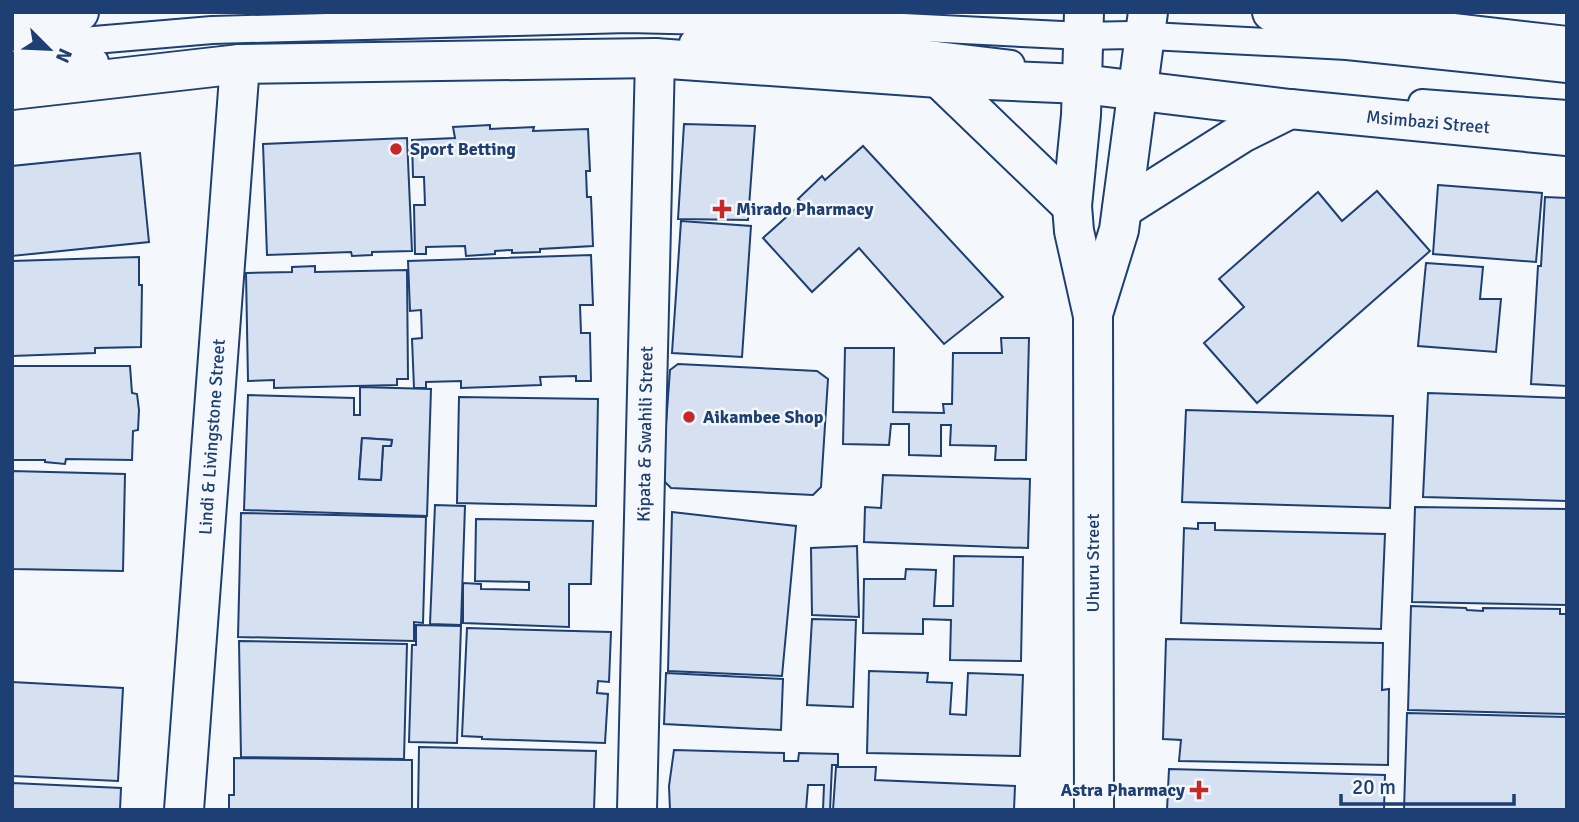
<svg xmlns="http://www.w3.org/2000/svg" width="1579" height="822" font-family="Signika,sans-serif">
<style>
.building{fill:#d5e0f0;stroke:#1d3f73;stroke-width:2;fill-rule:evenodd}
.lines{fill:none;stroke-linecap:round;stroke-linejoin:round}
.service-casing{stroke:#1d3f73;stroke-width:30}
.minor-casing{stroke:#1d3f73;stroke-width:42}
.tertiary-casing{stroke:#1d3f73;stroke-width:42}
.secondary-casing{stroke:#1d3f73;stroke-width:42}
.service{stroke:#f4f7fb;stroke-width:26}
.minor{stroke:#f4f7fb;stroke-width:38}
.tertiary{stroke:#f4f7fb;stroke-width:38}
.secondary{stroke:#f4f7fb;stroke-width:38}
.poi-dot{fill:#c62828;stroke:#f4f7fb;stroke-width:2.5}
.labels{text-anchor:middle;stroke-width:5;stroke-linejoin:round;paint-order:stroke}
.street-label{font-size:18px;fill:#1d3f73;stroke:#f4f7fb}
.poi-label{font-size:18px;font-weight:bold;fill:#1d3f73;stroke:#f4f7fb;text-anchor:start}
</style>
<rect width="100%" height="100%" fill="#f4f7fb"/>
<g class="building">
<path d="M684,124L755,126L748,220L678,219Z"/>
<path d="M490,125V129L534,127L533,131L588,129L590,171H586L587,197H591L593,246L540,249V252L512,253V250L495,251V254L466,256L465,246L426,247V254H415L414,205H425L424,177H413L412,140L455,138L453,127Z"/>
<path d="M407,138L412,251L372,252V255L352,256L351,252L267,255L263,144Z"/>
<path d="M863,146L1003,297L944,344L859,248L812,292L763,238L802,203L798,199L822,176L825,180Z"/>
<path d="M140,153L149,242L12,256V166Z"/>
<path d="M1438,185L1542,193L1536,262L1433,254Z"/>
<path d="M1377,191L1430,251L1257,403L1204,343L1244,307L1219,279L1318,192L1342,221Z"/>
<path d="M1545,197L1567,198V386L1531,384L1538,266H1541Z"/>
<path d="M681,221L751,226L742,357L672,353Z"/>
<path d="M591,255L593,305H580L581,333H590L591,381H576V376L540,377L541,385L461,388V381L426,382V388H414L412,339L422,338L421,310L410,311L408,261Z"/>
<path d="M139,257V285H142L141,347L95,348V353L12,356V261Z"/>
<path d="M1426,263L1483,267L1480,299H1501L1496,352L1418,346Z"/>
<path d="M315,266V272L407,270L408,379H397V385L274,388V380L248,381L246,273L292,272V267Z"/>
<path d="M1001,338H1029L1026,460H995L996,446L950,445L951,425H941V456L909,455V424H891L889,445L843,444L845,348H894L893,412L944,413L943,404H952L953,353H1002Z"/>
<path d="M678,364L817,371L828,379L821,487L813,495L671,488L662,479L670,370Z"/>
<path d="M12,366H130L132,393L137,394L139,410L138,430L133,431L132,460L66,459L65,464L45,462V460H12Z"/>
<path d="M360,387L431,389L427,516L244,510L248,395L354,398V415H360ZM362,438L392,440L391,446H383L381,480L359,479Z"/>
<path d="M1428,393L1567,398V501L1423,497Z"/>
<path d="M459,397L598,399L596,506L457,503Z"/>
<path d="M1186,410L1393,416L1390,508L1182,502Z"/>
<path d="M362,438L392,440L391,446H383L381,480L359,479Z"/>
<path d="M12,471L125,474L123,571L12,569Z"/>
<path d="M883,475L1030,479L1028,548L864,542L865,507L881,508Z"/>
<path d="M435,505L465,506L461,625L430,624Z"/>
<path d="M1415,507L1567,509V605L1412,602Z"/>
<path d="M672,512L796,526L782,676L668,671Z"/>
<path d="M241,513L426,517L423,623L414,622V641L238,637Z"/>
<path d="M476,519L593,521L591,584H569V627L463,623V583L481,584V589L529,590V582L475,581Z"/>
<path d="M1198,523H1215V530L1385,534L1381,629L1181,623L1184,528L1198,529Z"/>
<path d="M857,546L859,617L812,615L811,548Z"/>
<path d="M954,556L1023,557L1021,661L950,660L951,620L923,619V634L863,633L864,579H905L906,569L936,570L934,606H953Z"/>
<path d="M1411,606L1466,608L1467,610L1483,611V608L1560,609V614H1567V714L1408,710Z"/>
<path d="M812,619L856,620L853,707L807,705Z"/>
<path d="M416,625L461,626L457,743L409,742L412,645H416Z"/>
<path d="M467,628L611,632L609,682L598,681L597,693L608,694L605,743L482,739V737L462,736Z"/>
<path d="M1166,639L1383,643L1382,690L1389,689L1388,765L1179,761L1181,740L1163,739Z"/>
<path d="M239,641L407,644L404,759L241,757Z"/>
<path d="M869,671L928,673L927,682L952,683L950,714L966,715L968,673L1023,675L1020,756L867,753Z"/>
<path d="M666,673L783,679L781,730L664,724Z"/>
<path d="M12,682L123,688L118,781L12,776Z"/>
<path d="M1407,713L1567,717V810H1404Z"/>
<path d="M419,747L596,751L594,810H418Z"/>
<path d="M674,750L784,753V761H798L799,753L838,754V765H832L830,810H823L824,785H808L806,810H670L669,786Z"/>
<path d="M234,758L412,760V810H229V795H234Z"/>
<path d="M836,767H876L875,780L1015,786L1014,810H833Z"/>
<path d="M1169,769L1385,775L1384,810H1167Z"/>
<path d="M12,783L121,788L120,810H12Z"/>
</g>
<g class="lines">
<g class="service-casing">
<g id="service">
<path d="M693,43L877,48L1011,64"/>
<path d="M12,47L212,30L628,19L843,24L1083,36L1130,35L1347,46L1567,69"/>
<path d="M12,69L95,62"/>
<path d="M1422,103L1567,114"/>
</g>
</g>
<g class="minor-casing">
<g id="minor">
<path d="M184,810L240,64"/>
<path d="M637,810L655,58"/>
</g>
</g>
<g class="tertiary-casing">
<g id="tertiary">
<path d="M1272,12L1567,46"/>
<path d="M12,18L79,12"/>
<path d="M12,90L240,64L655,58L939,78L1082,84L1290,109L1567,136"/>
</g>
</g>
<g class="secondary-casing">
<g id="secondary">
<path d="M1084,12L1081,115L1072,206L1074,231L1093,316L1094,810"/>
<path d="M1308,12L1312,16"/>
<path d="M939,78L1072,206"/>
<path d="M1122,209L1242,133L1290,109"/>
<path d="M1093,314L1119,230L1148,12"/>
</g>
</g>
<use href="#service" class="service"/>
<use href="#minor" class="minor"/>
<use href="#tertiary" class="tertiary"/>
<use href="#secondary" class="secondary"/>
</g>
<g class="poi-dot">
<circle cx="396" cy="149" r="7"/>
<path d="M718.5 198.5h7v7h7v7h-7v7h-7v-7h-7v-7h7z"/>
<circle cx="689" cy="417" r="7"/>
<path d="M1195.5 779.5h7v7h7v7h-7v7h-7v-7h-7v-7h7z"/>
</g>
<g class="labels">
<g class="street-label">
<text transform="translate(1428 122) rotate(5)" y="6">Msimbazi Street</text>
<text transform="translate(645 434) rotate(-89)" y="6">Kipata &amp; Swahili Street</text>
<text transform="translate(212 437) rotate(-86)" y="6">Lindi &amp; Livingstone Street</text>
<text transform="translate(1093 563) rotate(-90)" y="6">Uhuru Street</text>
</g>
<g class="poi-label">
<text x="410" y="155">Sport Betting</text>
<text x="736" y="215">Mirado Pharmacy</text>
<text x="703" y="423">Aikambee Shop</text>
<text x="1185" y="796" text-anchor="end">Astra Pharmacy</text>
</g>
</g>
<rect width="1579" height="822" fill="none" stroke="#1d3f73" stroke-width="28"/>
<g transform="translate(49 49) rotate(114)" stroke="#f4f7fb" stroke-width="5" paint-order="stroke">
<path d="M0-5L12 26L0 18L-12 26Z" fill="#1d3f73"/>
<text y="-10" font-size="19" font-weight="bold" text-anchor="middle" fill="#1d3f73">N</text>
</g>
<path d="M1341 794v10h173v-10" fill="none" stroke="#1d3f73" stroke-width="3.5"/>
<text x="1352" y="794" font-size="21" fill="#1d3f73" stroke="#f4f7fb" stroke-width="5" paint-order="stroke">20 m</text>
</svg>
